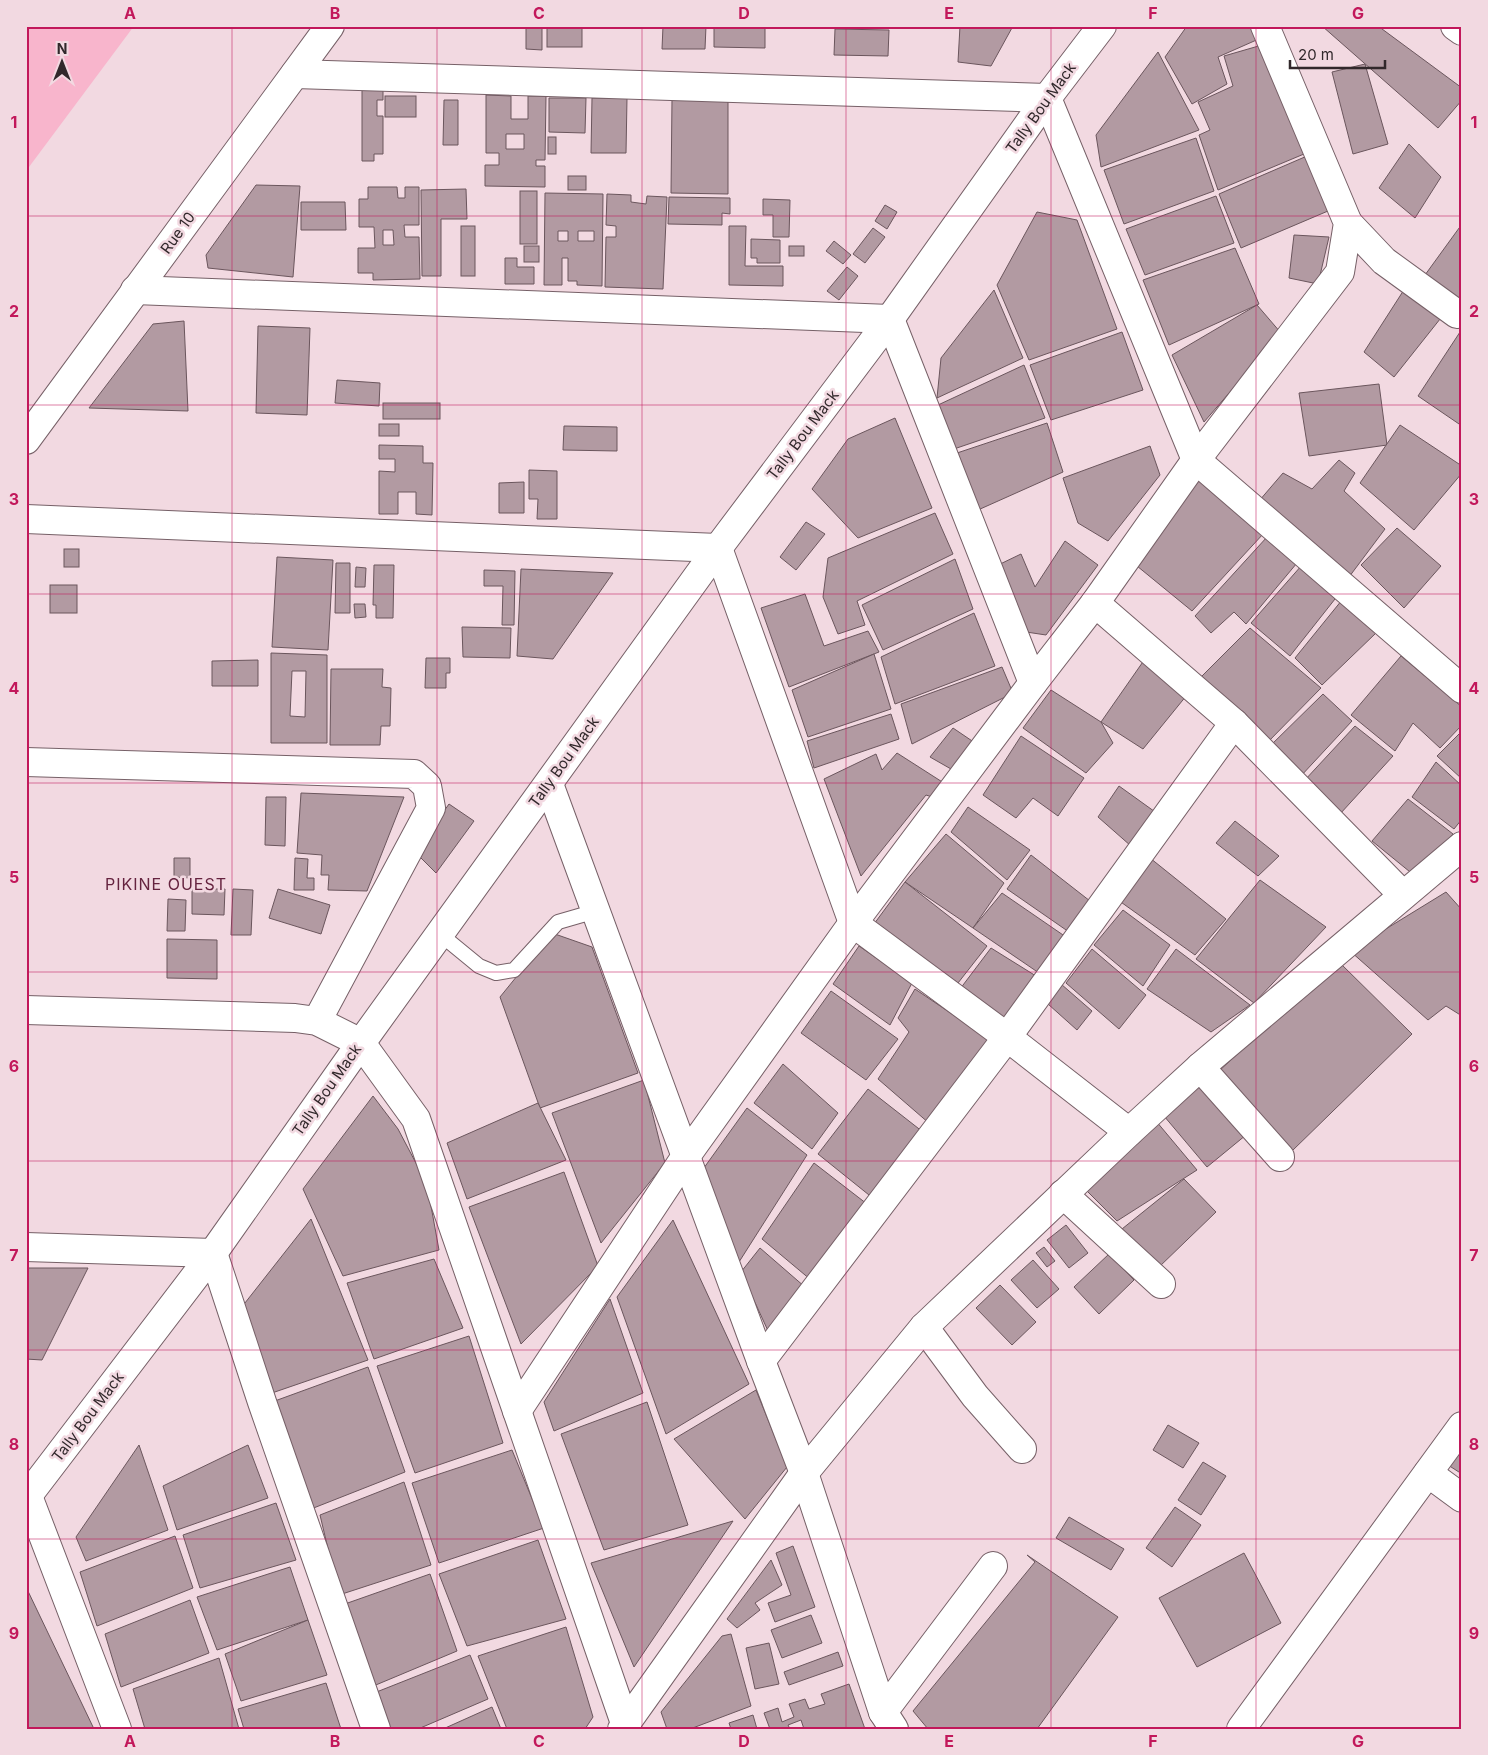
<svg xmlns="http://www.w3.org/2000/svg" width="1488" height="1755" font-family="Inter,sans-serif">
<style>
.green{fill:#f8b5cc}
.building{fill:#b29aa2;stroke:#6b565d;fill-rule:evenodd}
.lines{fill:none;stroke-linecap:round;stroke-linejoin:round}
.lane-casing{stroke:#766067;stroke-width:16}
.street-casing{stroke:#766067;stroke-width:30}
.secondary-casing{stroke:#766067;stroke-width:30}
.lane{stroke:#fff;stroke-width:14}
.street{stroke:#fff;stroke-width:28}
.secondary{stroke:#fff;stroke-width:28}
.grid{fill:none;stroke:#c2185b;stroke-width:1;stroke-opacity:0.55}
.labels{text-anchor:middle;stroke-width:5;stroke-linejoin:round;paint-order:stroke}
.street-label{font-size:15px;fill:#31282b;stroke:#f2d9e1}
.neighbourhood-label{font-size:16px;letter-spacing:1px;fill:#65233f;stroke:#f2d9e1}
.neatline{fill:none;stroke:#c2185b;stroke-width:2}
.grid-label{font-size:16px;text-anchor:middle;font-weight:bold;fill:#c2185b}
</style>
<rect width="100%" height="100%" fill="#f2d9e1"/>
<path class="green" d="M26,26H134L26,171Z"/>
<g class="building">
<path d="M526,26H542V50L526,49Z"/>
<rect x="547" y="26" width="35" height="21"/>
<path d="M663,26H706L705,49H662Z"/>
<path d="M714,26H765V48L714,47Z"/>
<path d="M960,26H1013L991,66L958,62Z"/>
<path d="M1187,26H1255L1261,38L1218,57L1227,84L1192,104L1165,57Z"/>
<path d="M1322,26H1378L1462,88V100L1438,128Z"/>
<path d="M835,29L889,30L888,56L834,55Z"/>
<path d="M1262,45L1304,154L1218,190L1199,135L1210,130L1198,102L1233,86L1224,56Z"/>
<path d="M1158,52L1199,130L1101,167L1096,135Z"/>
<path d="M1365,64L1388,144L1353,154L1332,72Z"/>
<path d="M362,87H383V100H377V116H383V154H374V161H362Z"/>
<path d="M486,95L511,96V119H528V96H546L545,160H536V166H545V187L485,186V165H499V153H486ZM506,134H524V149H506Z"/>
<rect x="385" y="96" width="31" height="21"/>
<path d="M549,98H586L585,133L549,132Z"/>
<path d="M592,98H627L626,153H591Z"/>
<path d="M672,99H728V194L671,193Z"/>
<path d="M444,100H458V145H443Z"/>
<rect x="548" y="137" width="8" height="17"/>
<path d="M1196,138L1214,191L1124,224L1104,170Z"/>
<path d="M1409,144L1441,177L1415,218L1379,188Z"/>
<path d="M1307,156L1328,211L1241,248L1219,194Z"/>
<rect x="568" y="176" width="18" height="14"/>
<path d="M256,185L300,186L293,277L208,268L206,255Z"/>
<path d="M368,187H397L398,198H405V187H419V225H404L405,237H419L420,279L373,280V273H358V248H375L374,227H359V199H368ZM383,230H393L394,245H383Z"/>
<path d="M466,189L467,219H441V276H422L421,190Z"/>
<rect x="520" y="191" width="17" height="53"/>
<path d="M545,193L603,194L602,286L577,285V281H568V258H562V285H544ZM558,231H568V241H558ZM578,231H594V241H578Z"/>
<path d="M607,194L631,195V202L646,204L647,196L667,197L663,289L605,287L606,237H616V226L606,225Z"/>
<path d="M1216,196L1234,243L1145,275L1126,229Z"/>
<path d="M669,197L730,198V214L722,213V225L668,224Z"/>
<path d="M763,199L790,200L789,237H773V215H763Z"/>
<path d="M301,202H345L346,230H301Z"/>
<path d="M885,205L897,212L887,229L875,221Z"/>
<path d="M1037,212L1077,220L1117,329L1029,360L997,285Z"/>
<path d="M1462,224V306L1425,275Z"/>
<rect x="461" y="226" width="14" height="50"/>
<path d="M729,226H746L745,266H783V286L729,285Z"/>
<path d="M873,228L885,237L865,263L853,254Z"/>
<path d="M1294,235L1329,237L1318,284L1289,278Z"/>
<path d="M751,239L780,240V263H757V258H751Z"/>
<path d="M834,241L851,255L843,264L826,251Z"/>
<rect x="524" y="246" width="15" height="16"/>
<rect x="789" y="246" width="15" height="10"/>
<path d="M1235,248L1259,304L1169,345L1143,280Z"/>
<path d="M505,258H517V267H534V284H505Z"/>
<path d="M847,267L858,276L839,300L827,291Z"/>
<path d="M1409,282L1448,309L1394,377L1364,352Z"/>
<path d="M994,290L1023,358L937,398L941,358Z"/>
<path d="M1257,305L1281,333L1204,422L1172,355Z"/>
<path d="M184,321L188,411L89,408L153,324Z"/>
<path d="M258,326L310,328L307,415L256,413Z"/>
<path d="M1462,329V426L1418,396Z"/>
<path d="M1122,332L1143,390L1051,420L1030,365Z"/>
<path d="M1024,365L1045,418L951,450L938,405Z"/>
<path d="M337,380L380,383L379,406L335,403Z"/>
<path d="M1379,384L1387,445L1309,456L1299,393Z"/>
<rect x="383" y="403" width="57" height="16"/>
<path d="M895,418L932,508L858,538L812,489L848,439Z"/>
<path d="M1047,423L1063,472L969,514L951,455Z"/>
<rect x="379" y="424" width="20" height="12"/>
<path d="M1400,425L1462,466V473L1414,530L1360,483Z"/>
<path d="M564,426L617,427V451L563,450Z"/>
<path d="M379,445L423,446V463H433L432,515L416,514V492H398V514H379V471L395,472V459H379Z"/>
<path d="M1150,446L1160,475L1108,541L1078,523L1063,478Z"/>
<path d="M1339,460L1355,473L1344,491L1385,529L1349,577L1259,501L1283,473L1312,489Z"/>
<path d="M529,470L557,471V519H537L538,499H529Z"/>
<path d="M1200,477L1264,533L1192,611L1137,566Z"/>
<path d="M524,482V513H499V483Z"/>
<path d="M935,513L953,554L857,601L865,625L838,634L823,597L828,558Z"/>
<path d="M806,522L825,534L796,570L780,557Z"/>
<path d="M1397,528L1441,566L1404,608L1361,565Z"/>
<path d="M1267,537L1297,563L1246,624L1234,612L1211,633L1195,616Z"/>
<path d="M1065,541L1098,565L1046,635L1013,630L994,567L1021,554L1035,587Z"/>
<rect x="64" y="549" width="15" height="18"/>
<path d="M277,557L333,560L328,650L272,647Z"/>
<path d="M955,559L973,609L883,650L862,605Z"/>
<path d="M336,563H350V613H335Z"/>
<path d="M374,565H394L393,618H376V605H373Z"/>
<path d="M1302,565L1335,599L1290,656L1251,623Z"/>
<path d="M356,567L366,568L365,587H355Z"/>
<path d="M521,569L613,573L553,659L517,656Z"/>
<path d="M484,570L515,571L514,625H502L503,586H484Z"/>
<rect x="50" y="585" width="27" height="28"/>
<path d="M805,594L824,646L868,631L879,652L789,687L761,608Z"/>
<path d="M1342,600L1376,633L1322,685L1295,658Z"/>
<path d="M354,604H365L366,617L355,618Z"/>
<path d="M974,613L995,666L895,704L881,657Z"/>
<path d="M462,627L511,628L510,658L463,657Z"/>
<path d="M1250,628L1321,688L1265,745L1198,680Z"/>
<path d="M271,653L327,655V743H271ZM292,671H306L305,717L290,716Z"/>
<path d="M874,654L891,709L808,737L792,690Z"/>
<path d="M1147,656L1191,690L1143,749L1101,722Z"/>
<path d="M1401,656L1462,707V725L1440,748L1413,723L1395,751L1351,715Z"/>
<path d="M426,658H450V673H446V688H425Z"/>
<path d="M258,660V686H212V661Z"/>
<path d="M1002,667L1013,693L912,744L901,704Z"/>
<path d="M331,669H383L382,687L391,688L390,726H381L380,745H330Z"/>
<path d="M1051,690L1101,722L1113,743L1086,773L1023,728Z"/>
<path d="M1323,694L1352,721L1300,777L1269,747Z"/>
<path d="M891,714L899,739L814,768L807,741Z"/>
<path d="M1355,726L1393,756L1340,814L1304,781Z"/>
<path d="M953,728L981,747L958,773L930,757Z"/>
<path d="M1462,731V779L1437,756Z"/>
<path d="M1021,736L1084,778L1058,816L1033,798L1016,818L983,795Z"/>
<path d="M897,753L947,785L935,798L926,795L861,876L824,779L876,754L882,770Z"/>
<path d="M1436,762L1462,786V819L1454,829L1412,797Z"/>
<path d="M1119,786L1158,814L1131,846L1098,817Z"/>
<path d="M301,793L404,797L367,891L328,890L329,875H321L322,855L297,853Z"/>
<path d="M266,797H286L285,846L265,845Z"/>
<path d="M1408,799L1453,834L1415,876L1372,841Z"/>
<path d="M449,804L474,821L436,873L415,852Z"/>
<path d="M968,807L1030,850L1007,880L951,832Z"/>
<path d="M1235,821L1279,856L1258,876L1216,843Z"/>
<path d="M946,834L1004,883L973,928L905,882Z"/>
<path d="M1031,855L1090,901L1069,932L1007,889Z"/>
<path d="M174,858H190V878L174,877Z"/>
<path d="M295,858L308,859L307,878H314V890H294Z"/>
<path d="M1150,858L1226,919L1195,955L1118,900Z"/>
<path d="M1260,880L1326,927L1254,1003L1196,959Z"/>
<path d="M905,882L987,946L958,983L874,924Z"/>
<path d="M192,889H225L224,915L192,914Z"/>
<path d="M233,889L253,890L251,935H231Z"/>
<path d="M278,889L330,905L321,934L269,918Z"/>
<path d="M1446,892L1462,910V1016L1446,1006L1428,1020L1350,951Z"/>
<path d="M1002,893L1066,937L1039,973L973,928Z"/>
<path d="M168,899L186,900L185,931H167Z"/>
<path d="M1123,910L1170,945L1143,986L1094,945Z"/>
<path d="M552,933L592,947L638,1073L540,1108L500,997Z"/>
<path d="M167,939L217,940V979L167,978Z"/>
<path d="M859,946L912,983L890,1025L833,984Z"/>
<path d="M991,948L1036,976L1007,1021L957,993Z"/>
<path d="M1092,949L1146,995L1119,1029L1066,983Z"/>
<path d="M1176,949L1250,1005L1211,1032L1147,989Z"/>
<path d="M1338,961L1412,1034L1292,1151L1219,1071Z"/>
<path d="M1061,984L1092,1011L1077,1030L1048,1004Z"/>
<path d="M915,989L989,1039L930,1124L878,1079L909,1032L898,1018Z"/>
<path d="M831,991L898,1039L866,1080L801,1033Z"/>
<path d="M783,1064L838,1113L812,1149L754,1103Z"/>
<path d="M644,1080L665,1163L601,1243L552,1113Z"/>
<path d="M1201,1084L1246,1135L1207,1167L1164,1116Z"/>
<path d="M868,1089L923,1132L874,1199L818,1154Z"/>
<path d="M373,1096L398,1129L427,1184L439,1250L343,1276L303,1189Z"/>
<path d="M538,1103L566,1160L467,1199L447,1143Z"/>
<path d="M747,1108L807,1155L739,1262L701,1172Z"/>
<path d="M1156,1121L1197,1170L1117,1221L1087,1191Z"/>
<path d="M814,1163L867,1204L811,1280L762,1239Z"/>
<path d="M564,1172L598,1266L521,1344L469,1207Z"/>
<path d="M1184,1179L1216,1212L1158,1268L1117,1233Z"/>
<path d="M311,1219L368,1360L269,1394L241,1308Z"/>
<path d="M673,1220L749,1384L666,1434L617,1297Z"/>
<path d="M1066,1225L1088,1253L1069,1268L1047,1240Z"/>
<path d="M1044,1247L1055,1261L1047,1267L1036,1253Z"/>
<path d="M760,1248L805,1287L769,1333L741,1272Z"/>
<path d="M1109,1254L1134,1280L1099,1314L1074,1287Z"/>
<path d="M434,1259L463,1328L374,1359L347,1283Z"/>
<path d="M1033,1260L1059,1289L1037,1308L1011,1280Z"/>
<path d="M26,1268H88L42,1360L26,1359Z"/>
<path d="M1000,1285L1036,1322L1012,1345L976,1308Z"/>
<path d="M610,1299L643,1393L554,1431L544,1402Z"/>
<path d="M469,1336L503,1443L415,1473L377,1366Z"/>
<path d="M368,1367L405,1472L311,1509L272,1402Z"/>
<path d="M756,1390L787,1467L745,1519L674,1439Z"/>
<path d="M647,1402L688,1525L604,1550L561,1434Z"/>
<path d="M1168,1425L1199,1443L1183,1468L1153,1450Z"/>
<path d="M139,1445L168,1530L86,1561L76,1537Z"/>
<path d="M248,1445L268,1498L177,1530L163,1486Z"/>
<path d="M1462,1445V1474L1448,1465Z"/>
<path d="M512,1450L544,1528L439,1563L412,1483Z"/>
<path d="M1203,1462L1226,1476L1201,1515L1178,1500Z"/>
<path d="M404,1482L431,1565L339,1595L320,1515Z"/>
<path d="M276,1503L296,1560L200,1588L183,1535Z"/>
<path d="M1175,1507L1201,1525L1172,1567L1146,1548Z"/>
<path d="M1069,1517L1124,1549L1111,1570L1056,1538Z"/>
<path d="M733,1521L634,1667L591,1563Z"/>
<path d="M175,1536L193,1588L97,1626L80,1572Z"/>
<path d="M538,1540L566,1619L467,1646L439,1574Z"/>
<path d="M793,1546L815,1607L775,1622L768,1603L791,1595L776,1553Z"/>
<path d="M1244,1553L1281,1623L1197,1667L1159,1598Z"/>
<path d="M1027,1555L1118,1617L1037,1729H928L913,1711L1035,1562Z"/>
<path d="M771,1560L782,1585L755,1603L760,1610L737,1628L727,1619Z"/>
<path d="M290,1567L308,1620L217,1650L197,1597Z"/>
<path d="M430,1574L457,1651L371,1687L342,1605Z"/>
<path d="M26,1587L94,1729H26Z"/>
<path d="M190,1600L209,1653L121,1687L105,1634Z"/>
<path d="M811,1615L822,1643L782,1658L771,1630Z"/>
<path d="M308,1620L327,1675L241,1701L225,1654Z"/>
<path d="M566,1627L593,1717L585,1729H507L478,1656Z"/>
<path d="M731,1634L751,1706L690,1729H667L661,1712L722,1636Z"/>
<path d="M769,1643L779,1684L755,1689L746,1648Z"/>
<path d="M838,1652L843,1666L789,1685L784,1672Z"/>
<path d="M470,1655L488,1699L418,1729H388L374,1693Z"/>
<path d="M219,1658L239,1729H145L133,1689Z"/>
<path d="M326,1683L341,1729H244L238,1709Z"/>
<path d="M849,1684L865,1729H804L801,1720L788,1725L790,1729H770L764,1713L778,1708L782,1722L794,1717L789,1704L805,1699L809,1709L825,1704L821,1694Z"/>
<path d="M492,1707L501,1729H443Z"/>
<path d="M753,1715L757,1729H731L729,1723Z"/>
</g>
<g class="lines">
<g class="lane-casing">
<path id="lane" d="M440,934L479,966L496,973L514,970L558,922L596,911"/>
</g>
<g class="street-casing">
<g id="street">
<path d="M295,74L1047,98L1196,460L1462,689"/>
<path d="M1348,223L1384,261L1457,314"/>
<path d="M135,290L890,319L1033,683"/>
<path d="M26,440L330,26"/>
<path d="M26,519L718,548L853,923L1007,1037L1129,1132"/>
<path d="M1095,603L1234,723L1403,895"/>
<path d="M26,762L414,774L427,786L431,808L317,1021"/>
<path d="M549,784L761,1361L804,1473L883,1712L894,1729"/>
<path d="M26,1010L295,1018L317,1021L361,1043L416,1119L627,1729"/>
<path d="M1200,1067L1280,1157"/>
<path d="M1063,1194L1161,1284"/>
<path d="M26,1247L213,1253L262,1402L376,1729"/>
<path d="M924,1327L975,1396L1022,1449"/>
<path d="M761,1361L1002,1044L1234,723"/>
<path d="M517,1411L686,1156L853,923L1033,683L1095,603L1196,460L1340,272L1348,223L1265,26"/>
<path d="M1428,1473L1462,1498"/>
<path d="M26,1496H28L117,1729"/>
<path d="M26,1498L213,1253L361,1043L718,548L890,319L1047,98L1102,26"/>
<path d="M883,1712L993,1566"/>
<path d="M622,1729L804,1473L924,1327L1129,1132L1200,1067L1462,846"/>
<path d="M1241,1729L1462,1426"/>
</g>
</g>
<g class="secondary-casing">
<path id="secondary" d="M1455,26L1462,31"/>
</g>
<use href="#lane" class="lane"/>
<use href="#street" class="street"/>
<use href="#secondary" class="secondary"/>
</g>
<path class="grid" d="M232,26V1729M437,26V1729M642,26V1729M846,26V1729M1051,26V1729M1256,26V1729M26,216H1462M26,405H1462M26,594H1462M26,783H1462M26,972H1462M26,1161H1462M26,1350H1462M26,1539H1462"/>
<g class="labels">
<g class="street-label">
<text transform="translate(1041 108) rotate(-54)" y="5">Tally Bou Mack</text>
<text transform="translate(178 233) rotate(-54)" y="5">Rue 10</text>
<text transform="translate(803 435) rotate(-53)" y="5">Tally Bou Mack</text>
<text transform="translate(564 762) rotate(-54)" y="5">Tally Bou Mack</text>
<text transform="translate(327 1090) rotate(-55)" y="5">Tally Bou Mack</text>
<text transform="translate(88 1417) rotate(-53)" y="5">Tally Bou Mack</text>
</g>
<g class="neighbourhood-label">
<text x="166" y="890">PIKINE OUEST</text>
</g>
</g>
<rect width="1488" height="1755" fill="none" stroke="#f2d9e1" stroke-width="55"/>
<g transform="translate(62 62)" stroke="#f2d9e1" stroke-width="4" paint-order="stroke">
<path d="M0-4L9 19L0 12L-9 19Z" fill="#31282b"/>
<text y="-8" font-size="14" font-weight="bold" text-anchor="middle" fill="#31282b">N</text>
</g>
<path d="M1290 60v8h95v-8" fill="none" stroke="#31282b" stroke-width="2.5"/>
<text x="1298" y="60" font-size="15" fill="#31282b" stroke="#f2d9e1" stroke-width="4" paint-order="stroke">20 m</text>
<rect x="28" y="28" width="1432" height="1700" class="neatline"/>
<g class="grid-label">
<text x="130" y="19">A</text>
<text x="335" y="19">B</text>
<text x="539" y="19">C</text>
<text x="744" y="19">D</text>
<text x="949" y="19">E</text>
<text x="1153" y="19">F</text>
<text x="1358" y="19">G</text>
<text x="14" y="128">1</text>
<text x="1474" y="128">1</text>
<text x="14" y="317">2</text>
<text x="1474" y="317">2</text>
<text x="14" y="505">3</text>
<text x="1474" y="505">3</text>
<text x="14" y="694">4</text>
<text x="1474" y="694">4</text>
<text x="14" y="883">5</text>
<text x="1474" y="883">5</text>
<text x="14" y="1072">6</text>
<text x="1474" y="1072">6</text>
<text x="14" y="1261">7</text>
<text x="1474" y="1261">7</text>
<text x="14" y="1450">8</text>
<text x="1474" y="1450">8</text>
<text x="14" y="1639">9</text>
<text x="1474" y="1639">9</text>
<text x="130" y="1747">A</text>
<text x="335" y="1747">B</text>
<text x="539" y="1747">C</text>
<text x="744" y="1747">D</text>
<text x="949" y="1747">E</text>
<text x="1153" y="1747">F</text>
<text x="1358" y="1747">G</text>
</g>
</svg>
